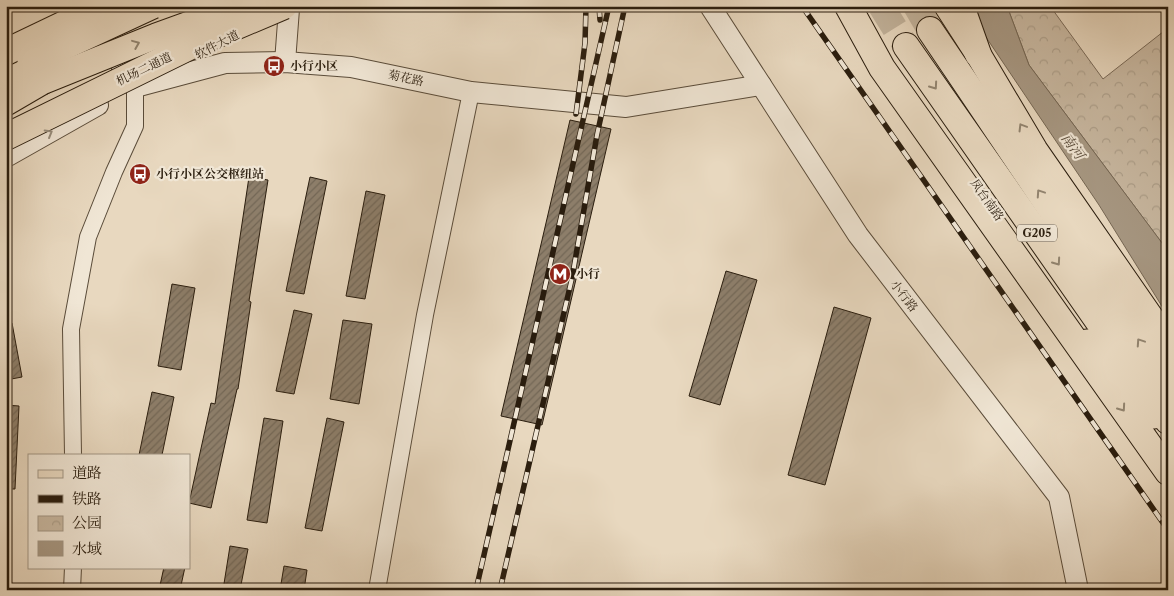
<svg xmlns="http://www.w3.org/2000/svg" width="1174" height="596" font-family="'Libre Caslon Text','Noto Serif SC',serif">
<style>
.park{fill:url(#park-crowns);stroke:#796a58}
.water{fill:#a79883;stroke:#756754}
.building{fill:url(#building-hatch);stroke:#2a1d0e}
.lines{fill:none;stroke-linecap:round;stroke-linejoin:round}
.trunk-tunnel{stroke:#c2b39c;stroke-width:26;stroke-dasharray:26 13;stroke-linecap:butt}
.minor-casing{stroke:#5a4c3a;stroke-width:18}
.tertiary-casing{stroke:#5a4c3a;stroke-width:22}
.primary-casing{stroke:#2a1d0e;stroke-width:27}
.trunk-casing{stroke:#2a1d0e;stroke-width:28}
.minor{stroke:#f0e6d5;stroke-width:16}
.tertiary{stroke:#f0e6d5;stroke-width:20}
.primary{stroke:#e8d8bf;stroke-width:25}
.trunk{stroke:#e8d8bf;stroke-width:26}
.rail-casing{stroke:#2a1d0e;stroke-width:5.5}
.rail{stroke:#f0e6d5;stroke-width:4;stroke-dasharray:11;stroke-linecap:butt}
.primary-bridge-casing{stroke:#2a1d0e;stroke-width:27;stroke-linecap:butt}
.trunk-bridge-casing{stroke:#2a1d0e;stroke-width:28;stroke-linecap:butt}
.primary-bridge{stroke:#e8d8bf;stroke-width:25}
.trunk-bridge{stroke:#e8d8bf;stroke-width:26}
.oneway{stroke:#92846f}
.oneway2{stroke:#978c7b}
.labels{text-anchor:middle;stroke-width:4.5;stroke-linejoin:round;paint-order:stroke}
.shield{fill:#f0e6d5;stroke:#65594a;stroke-width:1}
.shield-label{font-size:11px;font-weight:bold;fill:#2a1d0e}
.street-label{font-size:12px;fill:#2a1d0e;stroke:#f0e6d5}
.poi-label{font-size:12px;font-weight:bold;fill:#2a1d0e;stroke:#f0e6d5;text-anchor:start}
.water-label{font-size:14px;font-style:italic;fill:#5c4e3d;stroke:#f0e6d5}
</style>
<defs>
<pattern id="park-crowns" width="20" height="18" patternUnits="userSpaceOnUse" patternTransform="scale(1.25)"><rect width="20" height="18" fill="#c8b8a1"/><path d="M2 6a3 3 0 1 1 6 0M12 15a3 3 0 1 1 6 0" fill="none" stroke="#ac9e89"/></pattern>
<pattern id="building-hatch" width="6" height="6" patternUnits="userSpaceOnUse" patternTransform="scale(1.25)"><rect width="6" height="6" fill="#8d7e6a"/><path d="M-1 1l2-2M0 6l6-6M5 7l2-2" fill="none" stroke="#736756"/></pattern>
</defs>
<rect width="100%" height="100%" fill="#e8d8bf"/>
<filter id="stains"><feTurbulence type="fractalNoise" baseFrequency=".004" numOctaves="4"/><feColorMatrix values="0 0 0 0 .2 0 0 0 0 .09 0 0 0 0 .02 0 0 0 .5 -.17"/></filter>
<radialGradient id="worn" r=".72"><stop offset=".6" stop-color="#630" stop-opacity="0"/><stop offset="1" stop-color="#630" stop-opacity=".3"/></radialGradient>
<path class="park" d="M1007,6H1050L1103,79L1168,28V251L1029,65Z"/>
<path class="water" d="M965,6H1007L1029,65L1168,251V316L1099,205Z"/>
<g class="building">
<path d="M570,120L611,129L542,425L501,416Z"/>
<path d="M249,177L268,180L249,301L251,302L238,389H237L211,508L189,503L211,403L215,404Z"/>
<path d="M310,177L327,181L304,294L286,291Z"/>
<path d="M366,191L385,195L365,299L346,296Z"/>
<path d="M726,271L757,280L720,405L689,396Z"/>
<path d="M172,284L195,288L181,370L158,366Z"/>
<path d="M834,307L871,318L825,485L788,475Z"/>
<path d="M294,310L312,314L294,394L276,391Z"/>
<path d="M343,320L372,324L359,404L330,399Z"/>
<path d="M6,323H12L22,377L6,380Z"/>
<path d="M152,392L174,397L162,455H139Z"/>
<path d="M6,405L19,406L15,489H6Z"/>
<path d="M264,418L283,421L267,523L247,520Z"/>
<path d="M327,418L344,422L322,531L305,528Z"/>
<path d="M230,546L248,549L240,590H223Z"/>
<path d="M284,566L307,570L304,590H280Z"/>
<path d="M164,567H185L180,590H159Z"/>
</g>
<g class="lines">
<g class="trunk-tunnel">
<path d="M881,6L906,46"/>
<path d="M916,6L930,30"/>
</g>
<g class="minor-casing">
<g id="minor">
<path d="M73,455L71,329L88,237L114,172L135,126V87"/>
<path d="M72,590L73,567"/>
<path d="M377,590L425,315L471,92"/>
</g>
</g>
<g class="tertiary-casing">
<g id="tertiary">
<path d="M710,6L858,235L1059,497L1078,590"/>
<path d="M285,62L289,9"/>
<path d="M122,70L135,87L225,63L285,62L351,67L471,92L626,107L761,85"/>
<path d="M6,157L98,105"/>
</g>
</g>
<g class="primary-casing">
<g id="primary">
<path d="M947,6L978,54L1035,150L1168,342"/>
<path d="M6,76L30,63"/>
<path d="M6,103L42,82"/>
<path d="M1087,342L1154,416"/>
</g>
</g>
<g class="trunk-casing">
<g id="trunk">
<path d="M848,6L882,68L1168,472"/>
<path d="M961,6L978,54"/>
<path d="M930,30L1168,383"/>
<path d="M906,46L1168,421"/>
</g>
</g>
<use href="#minor" class="minor"/>
<use href="#tertiary" class="tertiary"/>
<use href="#primary" class="primary"/>
<use href="#trunk" class="trunk"/>
<g class="rail-casing">
<g id="rail">
<path d="M599,6L600,20"/>
<path d="M802,6L1168,530"/>
<path d="M576,114L585,43L586,6"/>
<path d="M476,590L609,6"/>
<path d="M500,590L572,278L597,135L625,6"/>
</g>
</g>
<use href="#rail" class="rail"/>
<g class="primary-bridge-casing">
<g id="primary-bridge">
<path d="M30,63L153,6"/>
<path d="M42,82L156,36L239,6"/>
</g>
</g>
<g class="trunk-bridge-casing">
<g id="trunk-bridge">
<path d="M6,52L102,6"/>
<path d="M6,137L197,43L284,6"/>
</g>
</g>
<use href="#primary-bridge" class="primary-bridge"/>
<use href="#trunk-bridge" class="trunk-bridge"/>
</g>
<defs><path id="oneway-chevron" d="M-2-3.5L2.5 0L-2 3.5" fill="none" stroke-width="1.6" stroke-linecap="round" stroke-linejoin="round" transform="scale(1.25)"/></defs>
<g class="oneway">
<use href="#oneway-chevron" transform="translate(136 44) rotate(-22)"/>
<use href="#oneway-chevron" transform="translate(934 86) rotate(55)"/>
<use href="#oneway-chevron" transform="translate(1022 127) rotate(-121)"/>
<use href="#oneway-chevron" transform="translate(1040 193) rotate(-124)"/>
<use href="#oneway-chevron" transform="translate(1057 262) rotate(55)"/>
<use href="#oneway-chevron" transform="translate(1140 342) rotate(-124)"/>
<use href="#oneway-chevron" transform="translate(1122 408) rotate(55)"/>
</g>
<use class="oneway2" href="#oneway-chevron" transform="translate(49 133) rotate(-30)"/>
<defs>
<g id="bus-disc" transform="scale(1.125)"><circle r="9.5" fill="#8f2418" stroke="#f0e6d5"/><path d="M-5-6H5V4H4V6H2V4H-2V6H-4V4H-5ZM-3.5-4V0h7V-4ZM-3.5 1.2v1.5H-2V1.2ZM2 1.2v1.5H3.5V1.2Z" fill="#fff"/></g>
<g id="metro-disc" transform="scale(1.125)"><circle r="9.5" fill="#8f2418" stroke="#f0e6d5"/><path d="M-5.5 5V-5H-3L0 0L3-5H5.5V5H3V-.5L0 4L-3-.5V5Z" fill="#fff"/></g>
</defs>
<g fill-rule="evenodd">
<use href="#bus-disc" x="274" y="66"/>
<use href="#bus-disc" x="140" y="174"/>
<use href="#metro-disc" x="560" y="274"/>
</g>
<g class="labels">
<rect class="shield" x="1017" y="224.5" width="40" height="17" rx="4"/>
<g class="shield-label">
<text x="1037" y="237">G205</text>
</g>
<g class="street-label">
<text transform="translate(217 45) rotate(-27)" y="4">软件大道</text>
<text transform="translate(144 69) rotate(-26)" y="4">机场二通道</text>
<text transform="translate(406 78) rotate(12)" y="4">菊花路</text>
<text transform="translate(987 200) rotate(55)" y="4">凤台南路</text>
<text transform="translate(904 296) rotate(52)" y="4">小行路</text>
</g>
<g class="poi-label">
<text x="290" y="70">小行小区</text>
<text x="156" y="178">小行小区公交枢纽站</text>
<text x="576" y="278">小行</text>
</g>
<g class="water-label">
<text transform="translate(1073 146) rotate(55)" y="5">南河</text>
</g>
</g>
<rect width="1174" height="596" fill="none" stroke="#e8d8bf" stroke-width="25"/>
<rect x="8" y="8" width="1159" height="581" fill="none" stroke="#2a1d0e" stroke-width="2.5"/>
<rect x="12" y="12" width="1149" height="571" fill="none" stroke="#2a1d0e"/>
<rect x="28" y="454" width="162" height="115" fill="#f0e6d5" stroke="#a19685"/>
<rect x="38" y="470" width="25" height="8" fill="#e8d8bf" stroke="#a19685"/>
<text x="72" y="478" font-size="15" fill="#2a1d0e">道路</text>
<rect x="38" y="495" width="25" height="8" fill="#2a1d0e" stroke="#a19685"/>
<text x="72" y="504" font-size="15" fill="#2a1d0e">铁路</text>
<rect x="38" y="516" width="25" height="15" fill="url(#park-crowns)" stroke="#a19685"/>
<text x="72" y="528" font-size="15" fill="#2a1d0e">公园</text>
<rect x="38" y="541" width="25" height="15" fill="#a79883" stroke="#a19685"/>
<text x="72" y="554" font-size="15" fill="#2a1d0e">水域</text>
<rect width="100%" height="100%" filter="url(#stains)"/>
<rect width="100%" height="100%" fill="url(#worn)"/>
</svg>
